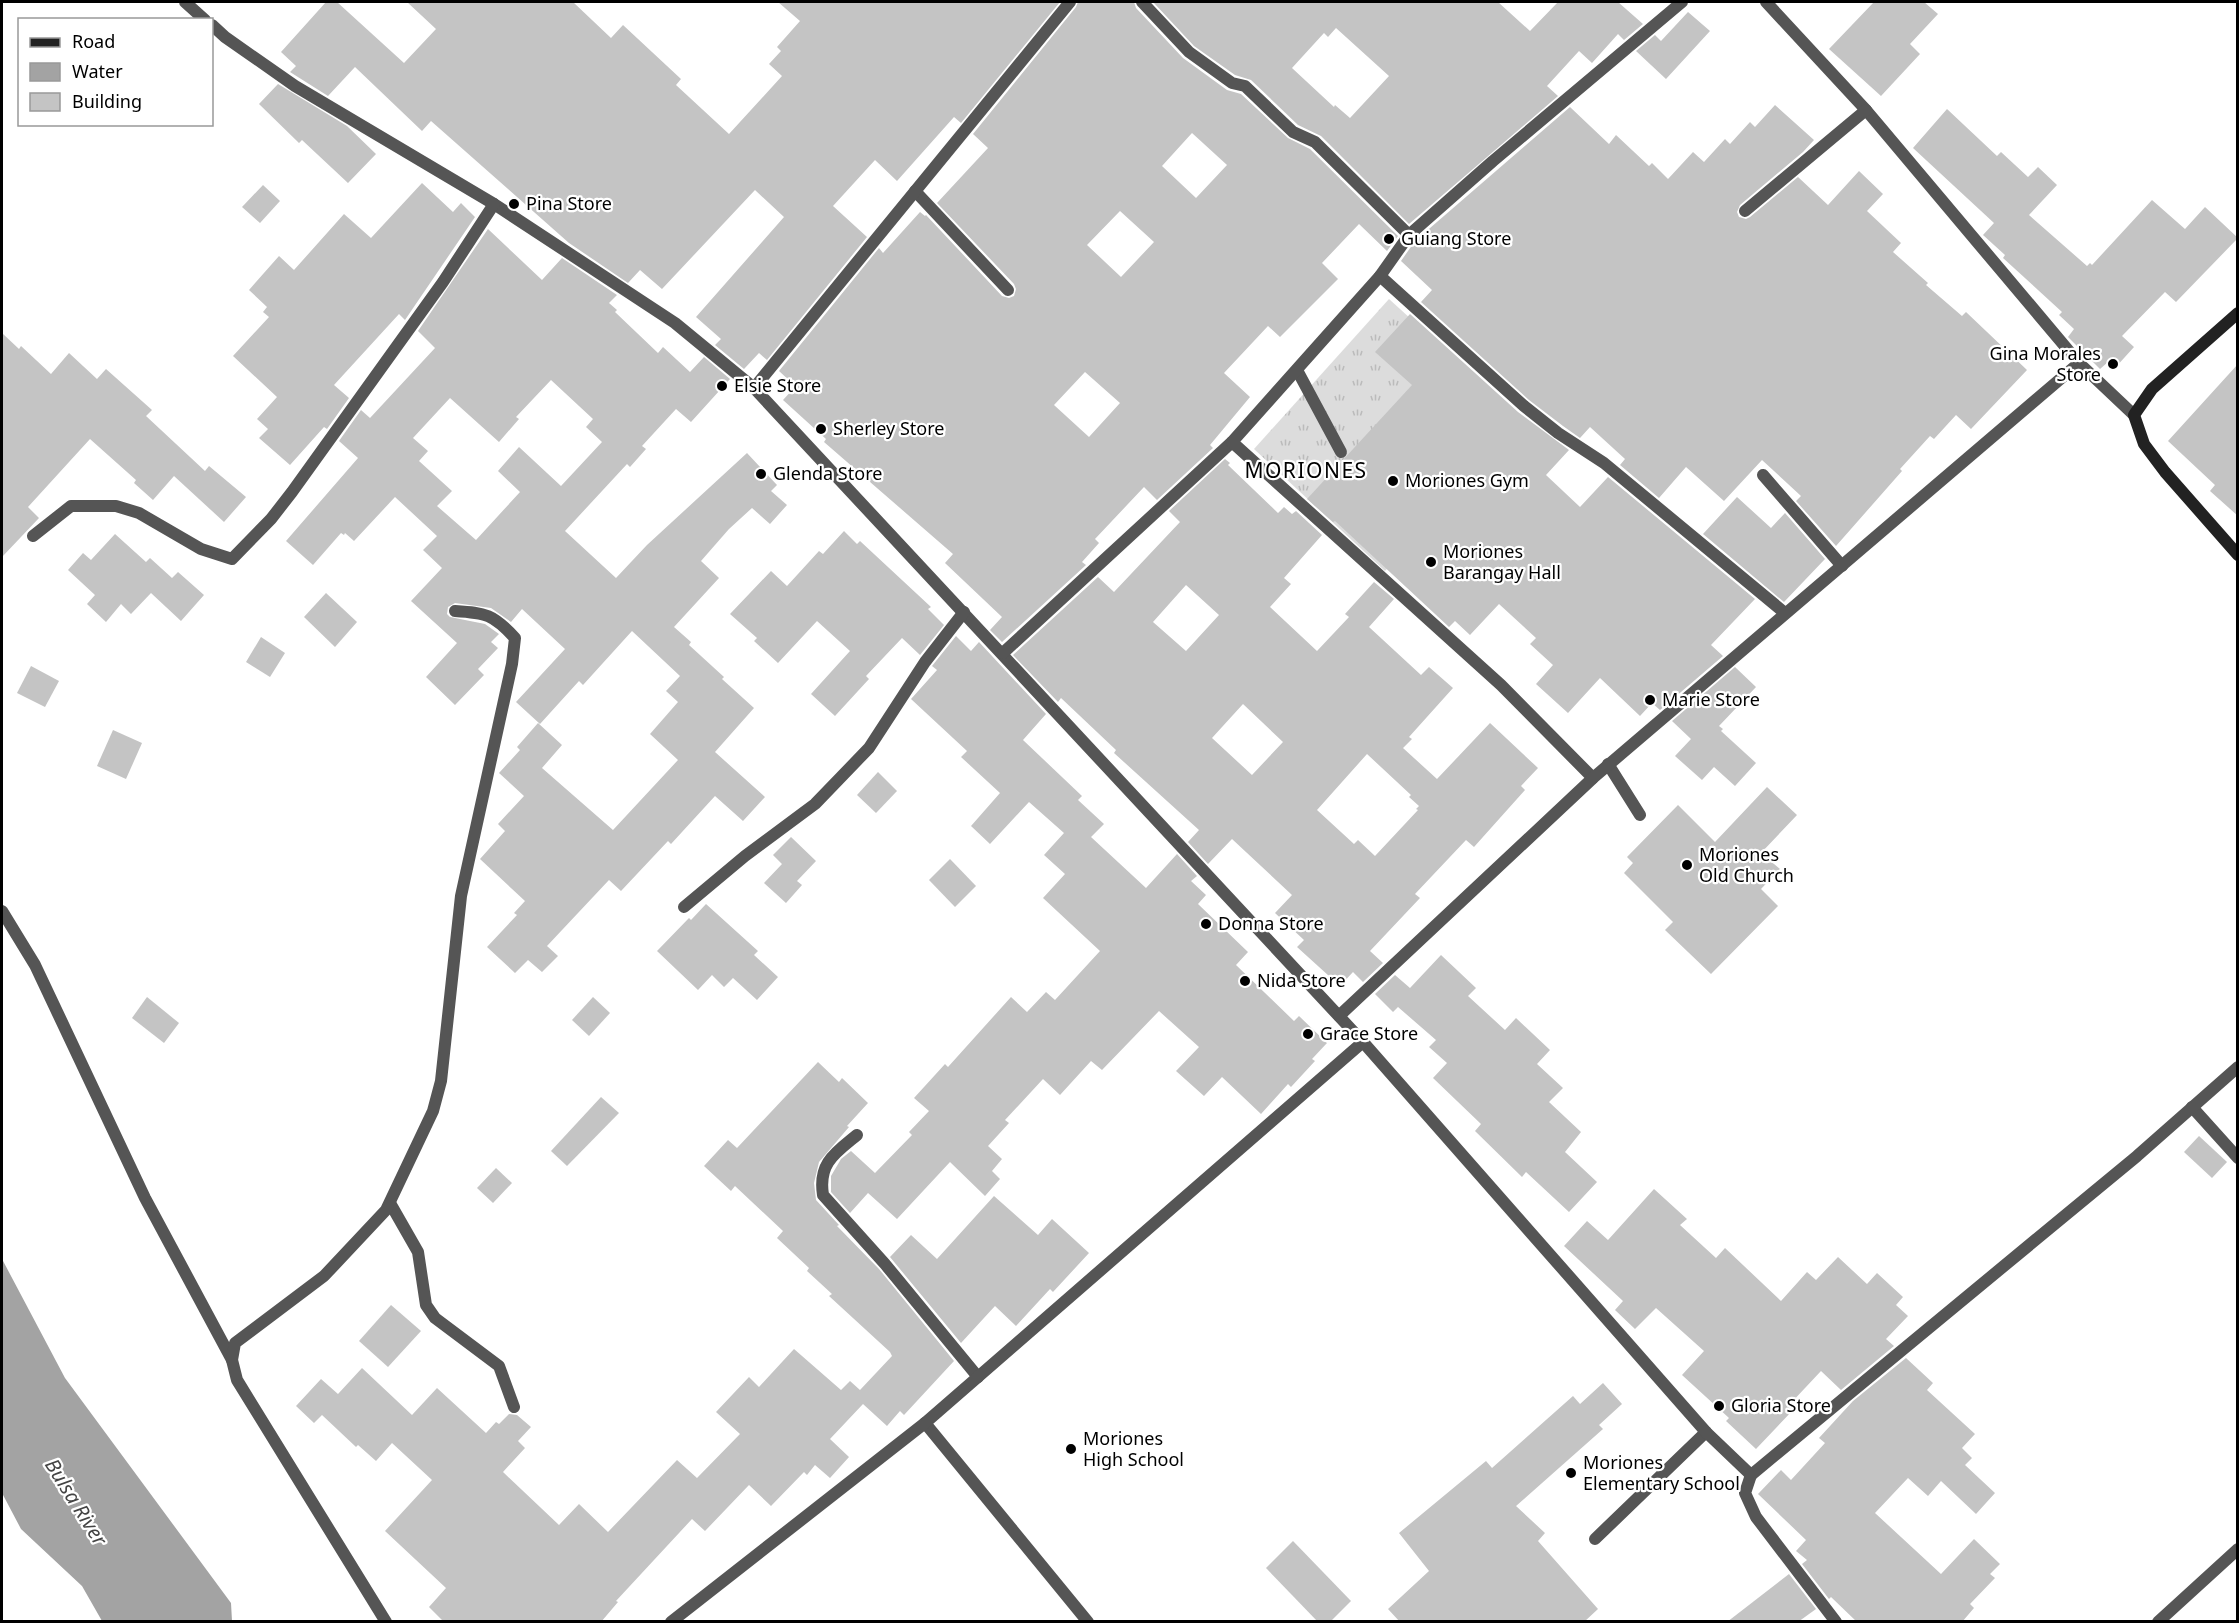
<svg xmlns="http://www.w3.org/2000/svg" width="2239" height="1623" font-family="'Noto Sans',sans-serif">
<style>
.grass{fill:url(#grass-tufts)}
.water{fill:#a3a3a3}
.building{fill:#c4c4c4;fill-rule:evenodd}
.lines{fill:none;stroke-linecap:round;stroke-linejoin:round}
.service{stroke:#555;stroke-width:12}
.minor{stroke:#555;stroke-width:12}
.secondary{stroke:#222;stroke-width:12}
.poi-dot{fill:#000;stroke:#fff;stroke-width:2}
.labels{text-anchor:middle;stroke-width:4.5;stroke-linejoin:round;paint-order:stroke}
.poi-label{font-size:18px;fill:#000;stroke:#fff;text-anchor:start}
.water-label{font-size:20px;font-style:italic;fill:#444;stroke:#fff}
.quarter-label{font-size:21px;letter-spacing:1.5px;fill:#000;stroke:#fff}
</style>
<defs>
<pattern id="grass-tufts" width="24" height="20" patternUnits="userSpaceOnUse" patternTransform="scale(1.5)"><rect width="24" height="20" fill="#dcdcdc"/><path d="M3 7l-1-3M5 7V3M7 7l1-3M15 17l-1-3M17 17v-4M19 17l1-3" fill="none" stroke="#bbb"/></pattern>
</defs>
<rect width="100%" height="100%" fill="#fff"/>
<path class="grass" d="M1389,299L1521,419L1385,571L1254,449Z"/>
<path class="water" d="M2,1259L65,1378L231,1603L232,1621H102L82,1586L21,1529L2,1493Z"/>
<g class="building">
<path d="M326,2H337L404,63L436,29L407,2H573L611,38L623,25L681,79L676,85L729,134L782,76L769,64L781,51L777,47L800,21L778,2H1060L961,123L954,117L897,181L875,160L833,206L867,237L767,360L759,353L744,369L715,345L721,339L696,317L784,217L755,190L662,289L640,270L628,283L569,243L431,121L422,131L355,67L328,96L290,72L296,66L281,52Z"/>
<path d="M1078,2H1134L1136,8L1183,58L1227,90L1241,94L1288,138L1310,149L1398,236L1387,251L1359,224L1322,263L1338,279L1280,337L1268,326L1224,373L1250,397L1210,445L1213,448L1157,500L1144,487L1095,539L1099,543L1082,562L1086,565L1002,642L990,630L1002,617L945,563L953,554L824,442L826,439L783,400L794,388L791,386L793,384L779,371L879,248L883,253L920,212L925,216L926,215L1002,296L1009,298L1014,296L1016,289L1014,284L937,203L988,148L973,134L1076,7ZM1192,133L1227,165L1196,198L1162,166ZM1120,211L1154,242L1121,277L1087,245ZM1085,372L1120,403L1089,437L1054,405Z"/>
<path d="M1153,2H1498L1530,31L1558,2H1618L1643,24L1624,40L1618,34L1592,63L1579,51L1547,86L1558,96L1409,224L1321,136L1298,125L1251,80L1235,75L1194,46ZM1336,28L1389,76L1350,118L1335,105L1334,107L1292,68L1324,33L1328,37Z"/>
<path d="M1874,2H1924L1938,14L1910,44L1920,54L1881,96L1829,49Z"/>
<path d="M1688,12L1710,31L1666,79L1636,51L1655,35L1661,41Z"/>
<path d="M278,84L347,126L376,154L348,183L302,140L299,143L259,104Z"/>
<path d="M1775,105L1814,140L1803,152L1740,205L1737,212L1739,217L1746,219L1750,217L1798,177L1828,205L1859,171L1883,194L1867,211L1901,243L1893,252L1928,283L1926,285L1962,316L1966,312L2027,370L1971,429L1956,415L1934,439L1930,436L1900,469L1902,471L1836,546L1796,501L1801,496L1762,460L1724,501L1686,467L1659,498L1620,465L1625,459L1590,427L1580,438L1563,426L1529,400L1421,302L1432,290L1401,261L1415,241L1570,107L1609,144L1616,135L1649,166L1652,163L1668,179L1693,152L1704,162L1725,139L1730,144L1750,122L1755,127Z"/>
<path d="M1947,109L1997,156L2001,152L2028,177L2038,167L2057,185L2029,215L2087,266L2090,263L2092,265L2152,200L2185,229L2205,207L2238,238L2176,302L2165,292L2122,336L2134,347L2115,368L2108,362L2100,369L2068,337L2074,329L2059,315L2062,312L2003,258L2005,255L1983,235L1994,223L1913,148Z"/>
<path d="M422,183L453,212L461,203L475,217L405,320L399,314L334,385L349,398L327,429L324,427L290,465L259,438L268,429L257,419L277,397L233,356L269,317L263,312L267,307L249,290L279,256L294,270L344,214L371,238Z"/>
<path d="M263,185L280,201L260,223L242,207Z"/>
<path d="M488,229L542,280L562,258L617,295L609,303L617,310L615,312L658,353L663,347L690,372L704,357L730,379L691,422L676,409L642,446L646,449L630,467L627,464L565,531L616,578L647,545L747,453L777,485L771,491L787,505L770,524L752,508L729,529L701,561L719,578L674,627L691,642L689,645L724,677L722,679L754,708L715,752L765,797L743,821L715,796L671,844L668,841L621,891L609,880L547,946L558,956L542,972L528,960L515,973L487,947L517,915L514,913L525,901L480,859L505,831L498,824L524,796L499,773L520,750L517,747L538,723L562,745L542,768L613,830L678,760L650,734L678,702L666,691L680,676L632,631L583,685L579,681L540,724L516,702L565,649L522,609L511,622L491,608L455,603L448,607L447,614L450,617L485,624L499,634L491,642L498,648L478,669L484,675L455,705L426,677L457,643L411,601L442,568L423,550L437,536L395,497L354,541L345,533L344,535L341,533L313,565L286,541L358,458L339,441L361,410L370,418L435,348L418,331ZM551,380L593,419L586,427L602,442L561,486L519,447L498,471L520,492L476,540L437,506L452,491L419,461L428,451L413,438L450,398L499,442L519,419L516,417Z"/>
<path d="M1410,314L1518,412L1569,450L1546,475L1580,507L1608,477L1755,599L1711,645L1723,656L1660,710L1652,703L1640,716L1600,678L1568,713L1536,684L1553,665L1530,644L1536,638L1499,604L1470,635L1455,621L1449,627L1335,521L1333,522L1307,499L1412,385L1375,352Z"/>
<path d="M2,333L19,349L21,346L51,374L69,353L97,379L106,369L152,410L146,416L205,471L209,466L246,497L224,522L174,476L153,500L134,483L136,480L90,439L28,507L39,518L2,557Z"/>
<path d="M2238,364V516L2210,491L2215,485L2168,441Z"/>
<path d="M1225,459L1230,463L1228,465L1278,513L1284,507L1292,514L1296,511L1322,535L1284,578L1291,584L1270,607L1317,651L1349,617L1345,614L1374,582L1394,599L1369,627L1421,675L1429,667L1453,688L1409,737L1412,739L1403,748L1437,779L1490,723L1538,768L1521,786L1525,790L1474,847L1466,840L1415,894L1420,898L1370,951L1383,963L1363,982L1353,972L1340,986L1297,947L1304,940L1275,913L1292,895L1232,839L1208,864L1188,842L1199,830L1114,753L1116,750L1061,698L1058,702L1013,655L1098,577L1114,592L1180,522L1169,511ZM1186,585L1219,615L1186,651L1153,622ZM1243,704L1283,742L1252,775L1212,738ZM1367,754L1411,795L1409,797L1419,806L1416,809L1418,810L1375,856L1358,840L1354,844L1317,810Z"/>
<path d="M1737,497L1771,528L1785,513L1825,559L1784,602L1703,534Z"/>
<path d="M844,531L857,544L860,541L931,607L928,609L944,625L920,655L902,638L866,676L869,679L835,716L811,694L850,651L817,621L778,663L754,641L757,638L730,614L771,571L787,586L819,551L823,554Z"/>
<path d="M115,534L146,562L150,558L172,578L178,572L204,595L181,621L151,593L131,614L121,604L106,622L87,604L95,595L68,570L83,553L91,560Z"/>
<path d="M326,593L357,622L335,647L304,617Z"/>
<path d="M956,636L971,651L979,642L1046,714L1023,740L1082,796L1078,800L1104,824L1091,837L1146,888L1177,854L1197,876L1191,881L1206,895L1198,904L1248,952L1236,965L1294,1021L1299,1016L1327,1043L1312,1059L1315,1061L1291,1087L1288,1084L1261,1114L1222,1077L1204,1096L1176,1071L1199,1047L1159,1011L1102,1070L1091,1061L1060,1095L1043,1079L1005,1120L1009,1123L988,1146L1002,1159L992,1171L1000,1179L985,1196L950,1162L897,1219L868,1193L850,1213L831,1192V1176L841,1159L851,1151L875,1173L912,1135L909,1132L929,1111L914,1098L945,1064L948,1067L1011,997L1027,1012L1046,992L1055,1000L1100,951L1043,898L1065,874L1044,855L1064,833L1029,802L990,844L971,826L1000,793L961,757L967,751L911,699L937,670L932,666Z"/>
<path d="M261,637L285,653L270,677L246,662Z"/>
<path d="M31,666L59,681L45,707L17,693Z"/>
<path d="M1735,667L1756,687L1719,726L1723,729L1721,731L1756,763L1735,786L1714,767L1702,780L1675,756L1691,739L1672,721Z"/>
<path d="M113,730L142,743L126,779L97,766Z"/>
<path d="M878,772L897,791L876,813L857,795Z"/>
<path d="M1767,787L1797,815L1761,853L1780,869L1761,889L1778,906L1711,974L1665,930L1673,922L1624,873L1633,863L1627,857L1678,805L1715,842Z"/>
<path d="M791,837L816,861L797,881L802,885L786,903L764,883L782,864L773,855Z"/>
<path d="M950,859L976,886L955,907L929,880Z"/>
<path d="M706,904L758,951L754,955L778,977L757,1000L733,978L724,987L712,975L698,990L657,951L689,918L691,920Z"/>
<path d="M1441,955L1476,988L1468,996L1505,1030L1516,1018L1550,1050L1537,1064L1563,1088L1549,1102L1581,1132L1565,1152L1597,1182L1569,1212L1526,1172L1522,1177L1475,1131L1481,1124L1433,1078L1447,1063L1429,1047L1436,1040L1398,1007L1393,1012L1375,994L1395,975L1410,988Z"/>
<path d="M147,997L179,1023L164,1043L132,1018Z"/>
<path d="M593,997L610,1013L589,1036L572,1020Z"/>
<path d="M818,1062L839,1082L842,1078L868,1103L847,1126L849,1127L819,1162L814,1183L816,1200L839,1225L837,1226L879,1269L954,1361L904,1415L900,1411L887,1426L863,1404L830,1439L849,1457L830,1478L815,1465L807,1475L804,1472L771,1506L749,1485L705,1531L692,1519L616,1601L618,1602L601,1622H444L429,1607L446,1588L385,1531L432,1480L392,1443L376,1461L358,1445L356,1447L322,1415L314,1423L296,1406L321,1379L338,1394L362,1368L412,1415L437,1388L486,1433L496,1422L499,1424L509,1414L517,1415L531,1427L518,1441L525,1448L503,1472L559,1525L579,1504L608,1532L677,1460L697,1478L740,1434L716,1412L749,1377L759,1387L794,1349L841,1390L850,1381L860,1390L892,1356L890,1352L829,1296L832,1294L807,1271L809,1268L777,1238L783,1231L735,1186L731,1191L704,1166L728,1140L737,1148Z"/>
<path d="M601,1097L619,1113L567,1166L551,1151Z"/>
<path d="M2199,1136L2227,1162L2212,1178L2184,1152Z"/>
<path d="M496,1168L512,1183L493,1203L477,1188Z"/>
<path d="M1654,1189L1687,1219L1680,1225L1716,1258L1725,1248L1781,1301L1807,1272L1816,1280L1838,1257L1867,1284L1877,1273L1903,1297L1896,1305L1908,1316L1886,1339L1894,1346L1841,1390L1821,1371L1790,1404L1794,1409L1756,1449L1726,1421L1729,1418L1682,1375L1704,1351L1656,1308L1635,1329L1615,1310L1623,1301L1564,1246L1587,1221L1608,1240Z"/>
<path d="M994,1196L1038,1235L1052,1219L1089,1253L1053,1292L1050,1289L1016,1326L995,1306L961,1343L890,1257L911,1235L937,1259Z"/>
<path d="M391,1305L421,1331L388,1367L359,1341Z"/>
<path d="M1906,1358L1933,1383L1927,1390L1975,1434L1962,1448L1972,1458L1965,1465L1995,1493L1976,1514L1941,1481L1928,1496L1908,1478L1875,1513L1941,1574L1974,1539L2000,1564L1990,1574L1995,1578L1970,1604L1974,1608L1962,1622H1857L1831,1597L1829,1599L1802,1564L1807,1560L1796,1551L1806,1540L1758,1494L1781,1470L1791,1480L1825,1443L1819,1438L1853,1401Z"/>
<path d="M1603,1383L1622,1404L1599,1425L1603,1429L1516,1506L1545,1533L1538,1541L1598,1609L1584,1622H1400L1388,1609L1429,1571L1399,1533L1486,1461L1492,1468L1573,1396L1580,1404Z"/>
<path d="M1293,1541L1351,1601L1330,1622H1318L1266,1568Z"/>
<path d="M1789,1574L1816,1609L1798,1622H1727Z"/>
</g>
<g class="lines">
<g class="service">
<path d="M1297,370L1341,452"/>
<path d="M1608,764L1640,815"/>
<path d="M2192,1107L2238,1158"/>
<path d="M925,1423L1088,1622"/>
<path d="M1595,1539L1706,1432"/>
</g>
<g class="minor">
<path d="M185,2L205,20"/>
<path d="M1142,2L1189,52L1232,83L1245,86L1293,132L1315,142L1409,235"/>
<path d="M1766,2L1866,110L2079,363L2134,415"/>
<path d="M212,25L225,37L295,86L494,204L675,323L754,388L1363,1042L1706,1432L1751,1475L1745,1493L1756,1517L1836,1622"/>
<path d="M915,191L1008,290"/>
<path d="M1745,211L1866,110"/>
<path d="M1380,276L1524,406L1558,433L1604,463L1785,613"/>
<path d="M754,388L1070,2"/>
<path d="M1763,475L1842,566"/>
<path d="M33,536L71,506H116L139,513L201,549L232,559L271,519L292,492L443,282L494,204"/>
<path d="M1003,653L1232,442"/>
<path d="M1593,778L1501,685L1232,442L1380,276L1409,235L1493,161L1682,2"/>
<path d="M684,907L745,856L815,804L869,748L925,662L964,612"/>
<path d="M2,911L35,965L145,1198L232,1360"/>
<path d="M1339,1016L1593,778L2079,363"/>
<path d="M857,1135C835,1153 818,1163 823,1195L885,1264L978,1377"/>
<path d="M390,1203L418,1252L426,1305L435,1318L499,1366L514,1407"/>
<path d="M1751,1475L2137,1156L2238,1067"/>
<path d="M386,1622L237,1380L232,1360L235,1343L324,1276L386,1210L433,1111L441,1081L461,896L512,664L515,638C493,614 486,613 455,611"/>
<path d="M671,1622L925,1423L1363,1042"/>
<path d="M2158,1622L2238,1549"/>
</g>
<path class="secondary" d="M2238,313L2152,389L2134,415L2144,444L2165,472L2238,555"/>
</g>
<g class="poi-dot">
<circle cx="514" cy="204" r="6"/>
<circle cx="1389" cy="239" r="6"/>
<circle cx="2113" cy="364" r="6"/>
<circle cx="722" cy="386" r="6"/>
<circle cx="821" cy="429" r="6"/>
<circle cx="761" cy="474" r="6"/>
<circle cx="1393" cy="481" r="6"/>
<circle cx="1431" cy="562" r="6"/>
<circle cx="1650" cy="700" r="6"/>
<circle cx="1687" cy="865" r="6"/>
<circle cx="1206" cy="924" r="6"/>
<circle cx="1245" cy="981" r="6"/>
<circle cx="1308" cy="1034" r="6"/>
<circle cx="1719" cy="1406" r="6"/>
<circle cx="1071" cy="1449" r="6"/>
<circle cx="1571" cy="1473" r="6"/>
</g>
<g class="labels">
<g class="poi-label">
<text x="526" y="210">Pina Store</text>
<text x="1401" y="245">Guiang Store</text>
<text x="2101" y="360" text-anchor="end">Gina Morales<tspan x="2101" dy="21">Store</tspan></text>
<text x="734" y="392">Elsie Store</text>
<text x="833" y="435">Sherley Store</text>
<text x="773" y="480">Glenda Store</text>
<text x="1405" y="487">Moriones Gym</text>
<text x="1443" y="558">Moriones<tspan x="1443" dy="21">Barangay Hall</tspan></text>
<text x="1662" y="706">Marie Store</text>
<text x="1699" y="861">Moriones<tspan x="1699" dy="21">Old Church</tspan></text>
<text x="1218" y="930">Donna Store</text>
<text x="1257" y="987">Nida Store</text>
<text x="1320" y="1040">Grace Store</text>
<text x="1731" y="1412">Gloria Store</text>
<text x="1083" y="1445">Moriones<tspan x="1083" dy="21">High School</tspan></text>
<text x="1583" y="1469">Moriones<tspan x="1583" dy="21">Elementary School</tspan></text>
</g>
<g class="water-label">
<text transform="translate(76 1502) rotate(58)" y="7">Bulsa River</text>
</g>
<g class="quarter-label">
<text x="1306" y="478">MORIONES</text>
</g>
</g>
<rect width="2239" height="1623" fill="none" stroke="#000000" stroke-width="6"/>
<rect x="18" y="18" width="195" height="108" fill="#ffffff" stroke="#999999" stroke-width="1.5"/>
<rect x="30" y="38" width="30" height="9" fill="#222222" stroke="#999999" stroke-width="1.5"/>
<text x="72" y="48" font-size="18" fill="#000000">Road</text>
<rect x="30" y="63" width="30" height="18" fill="#a3a3a3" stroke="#999999" stroke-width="1.5"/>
<text x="72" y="78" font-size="18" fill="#000000">Water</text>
<rect x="30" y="93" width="30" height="18" fill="#c4c4c4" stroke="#999999" stroke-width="1.5"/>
<text x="72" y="108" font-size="18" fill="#000000">Building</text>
</svg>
